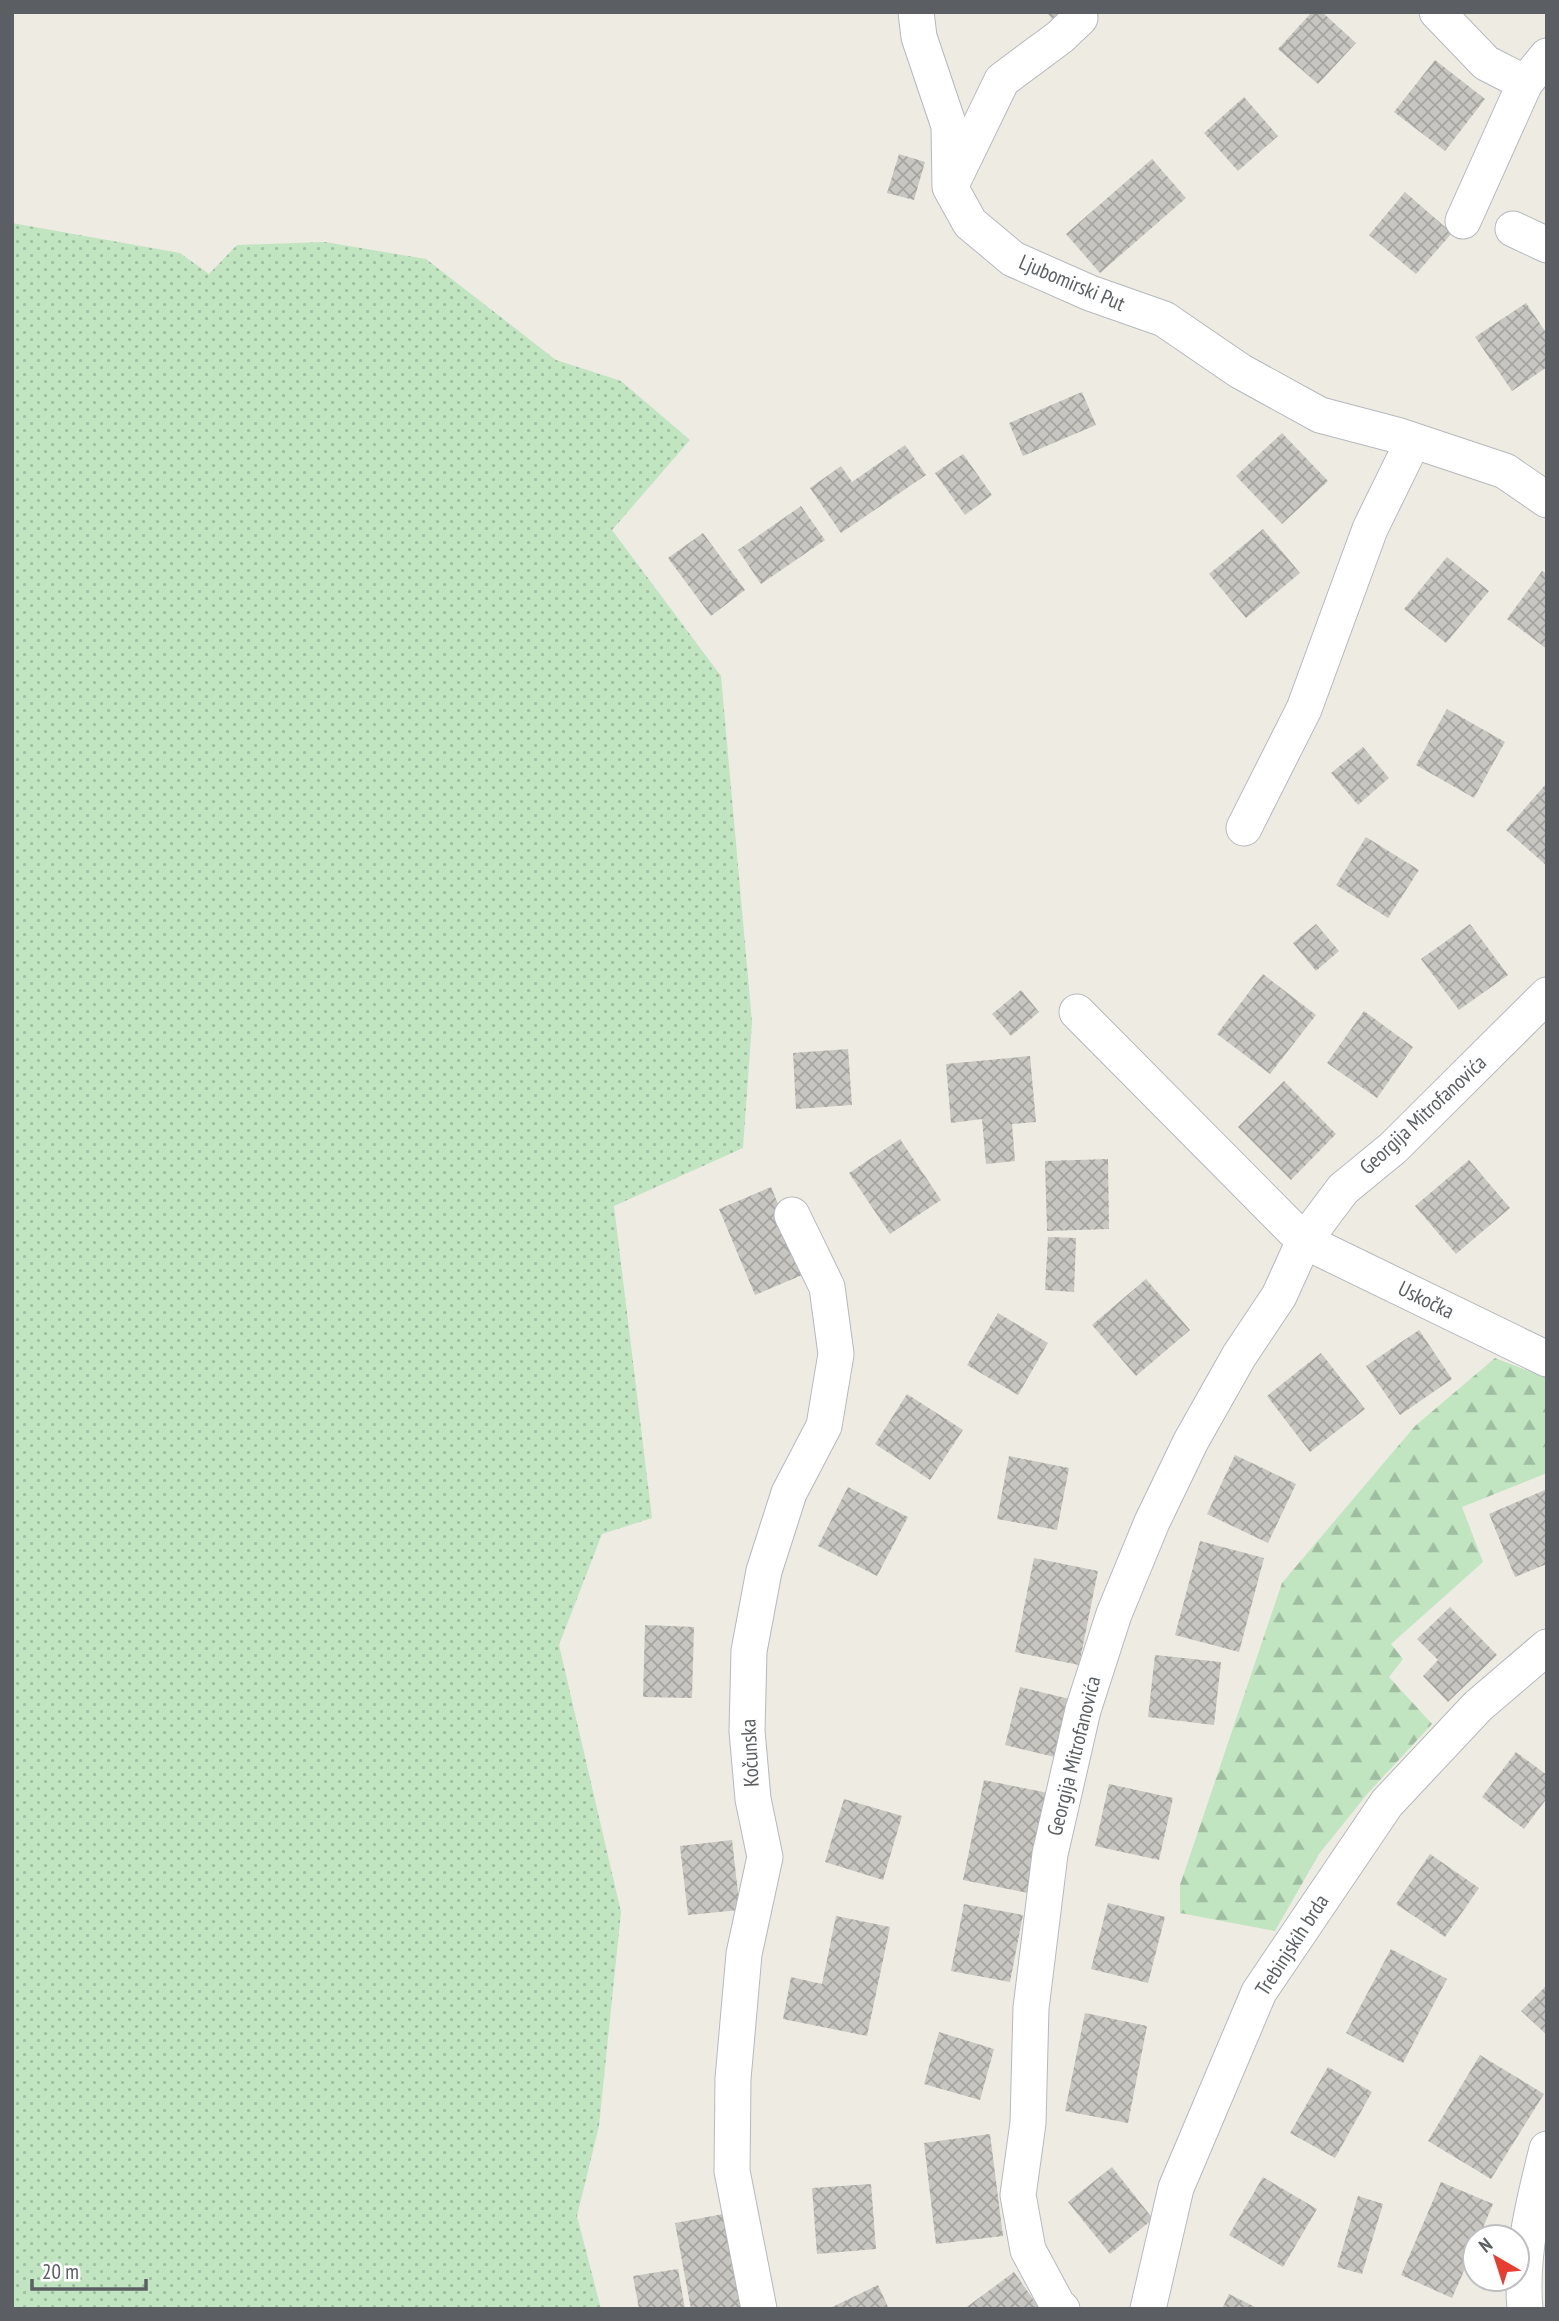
<svg xmlns="http://www.w3.org/2000/svg" width="1559" height="2321" font-family="'PT Sans Narrow',sans-serif">
<style>
.grass{fill:url(#grass-dots)}
.forest{fill:url(#forest-firs)}
.building{fill:url(#building-cross-hatch)}
.lines{fill:none;stroke-linecap:round;stroke-linejoin:round}
.street-casing{stroke:#b5b9bd;stroke-width:37}
.street{stroke:#fff;stroke-width:35}
.labels{text-anchor:middle;stroke-width:5;stroke-linejoin:round;paint-order:stroke}
.street-label{font-size:21px;fill:#5b5f63;stroke:#fff}
</style>
<defs>
<pattern id="grass-dots" width="8" height="8" patternUnits="userSpaceOnUse" patternTransform="scale(1.75)"><rect width="8" height="8" fill="#c0e5c0"/><path d="M2 2h.1M6 6h.1" fill="none" stroke="#9fbda0" stroke-width="1.8" stroke-linecap="round"/></pattern>
<pattern id="forest-firs" width="22" height="20" patternUnits="userSpaceOnUse" patternTransform="scale(1.75)"><rect width="22" height="20" fill="#c0e5c0"/><path d="M5 1l3.5 6h-7zM16 11l3.5 6h-7z" fill="#9fbda0"/></pattern>
<pattern id="building-cross-hatch" width="8" height="8" patternUnits="userSpaceOnUse" patternTransform="scale(1.75)"><rect width="8" height="8" fill="#c8c6c0"/><path d="M0 0l8 8M0 8l8-8" fill="none" stroke="#a5a4a0"/></pattern>
</defs>
<rect width="100%" height="100%" fill="#eeebe3"/>
<path class="grass" d="M12,223L180,253L209,274L237,245L325,242L426,259L556,360L621,381L690,440L612,530L721,676L752,1022L743,1148L614,1206L652,1518L602,1534L559,1645L621,1912L599,2126L577,2216L601,2309H12Z"/>
<path class="forest" d="M1495,1358L1547,1378V1473L1462,1507L1483,1562L1391,1644L1403,1659L1389,1677L1432,1724L1368,1793L1319,1854L1275,1931L1180,1913V1885L1282,1583L1415,1426Z"/>
<g class="building">
<path d="M1047,12H1061L1052,19Z"/>
<path d="M1312,12H1322L1356,43L1318,84L1278,49Z"/>
<path d="M1435,60L1485,99L1445,151L1394,112Z"/>
<path d="M1244,97L1278,136L1238,171L1204,133Z"/>
<path d="M899,154L925,162L914,200L887,193Z"/>
<path d="M1152,159L1186,198L1100,273L1066,234Z"/>
<path d="M1405,192L1452,233L1416,274L1369,235Z"/>
<path d="M1526,303L1547,334V367L1512,391L1475,337Z"/>
<path d="M1082,392L1096,425L1023,456L1009,423Z"/>
<path d="M1282,433L1328,481L1282,524L1236,476Z"/>
<path d="M905,445L926,475L841,533L810,488L841,466L852,482Z"/>
<path d="M963,454L992,495L965,515L935,473Z"/>
<path d="M801,506L825,540L761,584L738,550Z"/>
<path d="M1263,529L1300,573L1246,618L1209,574Z"/>
<path d="M703,533L745,590L711,616L668,558Z"/>
<path d="M1447,557L1489,591L1446,643L1404,609Z"/>
<path d="M1542,571L1547,574V649L1507,619Z"/>
<path d="M1447,709L1505,742L1474,798L1416,765Z"/>
<path d="M1363,747L1389,778L1358,805L1331,773Z"/>
<path d="M1545,785L1547,786V866L1506,830Z"/>
<path d="M1366,837L1419,870L1388,918L1336,885Z"/>
<path d="M1316,924L1339,951L1316,971L1293,943Z"/>
<path d="M1470,924L1508,975L1459,1010L1421,959Z"/>
<path d="M1263,974L1316,1015L1270,1074L1217,1034Z"/>
<path d="M1021,990L1039,1012L1011,1036L992,1014Z"/>
<path d="M1364,1011L1413,1047L1377,1098L1327,1063Z"/>
<path d="M848,1049L852,1105L796,1109L793,1053Z"/>
<path d="M1030,1056L1036,1122L1012,1124L1015,1161L986,1164L982,1119L951,1123L946,1064Z"/>
<path d="M1284,1081L1336,1134L1291,1180L1238,1127Z"/>
<path d="M900,1139L941,1200L890,1234L849,1173Z"/>
<path d="M1108,1159L1109,1229L1047,1231L1045,1161Z"/>
<path d="M1469,1160L1510,1208L1456,1254L1415,1206Z"/>
<path d="M771,1187L807,1273L755,1295L719,1209Z"/>
<path d="M1048,1237L1076,1238L1074,1292L1045,1290Z"/>
<path d="M1146,1279L1190,1330L1136,1376L1092,1325Z"/>
<path d="M998,1313L1048,1343L1018,1395L967,1365Z"/>
<path d="M1419,1330L1452,1379L1400,1415L1366,1366Z"/>
<path d="M1321,1353L1365,1409L1310,1452L1267,1396Z"/>
<path d="M907,1394L963,1430L930,1480L875,1444Z"/>
<path d="M1235,1455L1296,1484L1268,1543L1207,1514Z"/>
<path d="M1009,1456L1069,1468L1057,1530L997,1519Z"/>
<path d="M848,1487L908,1517L877,1576L818,1546Z"/>
<path d="M1547,1489V1564L1515,1577L1489,1514Z"/>
<path d="M1200,1541L1264,1558L1239,1652L1175,1635Z"/>
<path d="M1034,1558L1098,1571L1079,1665L1015,1652Z"/>
<path d="M1450,1607L1497,1655L1448,1702L1423,1676L1438,1660L1417,1639Z"/>
<path d="M645,1625L694,1627L692,1698L643,1697Z"/>
<path d="M1155,1655L1221,1662L1214,1725L1148,1717Z"/>
<path d="M1020,1687L1078,1701L1063,1759L1005,1745Z"/>
<path d="M1516,1752L1547,1775V1798L1524,1829L1482,1797Z"/>
<path d="M984,1780L1053,1794L1033,1894L963,1880Z"/>
<path d="M1109,1784L1173,1798L1159,1860L1095,1846Z"/>
<path d="M844,1799L902,1816L883,1880L825,1862Z"/>
<path d="M732,1840L740,1910L688,1915L680,1846Z"/>
<path d="M1430,1854L1479,1888L1445,1937L1396,1904Z"/>
<path d="M1108,1903L1165,1917L1148,1983L1091,1969Z"/>
<path d="M964,1904L1023,1915L1010,1982L951,1971Z"/>
<path d="M836,1916L890,1927L867,2036L783,2019L791,1977L822,1984Z"/>
<path d="M1391,1949L1447,1979L1403,2063L1346,2033Z"/>
<path d="M1547,1985V2035L1521,2011Z"/>
<path d="M1085,2013L1147,2026L1128,2123L1065,2111Z"/>
<path d="M939,2032L994,2049L980,2100L924,2084Z"/>
<path d="M1480,2055L1544,2094L1491,2179L1428,2141Z"/>
<path d="M1328,2067L1372,2092L1335,2158L1290,2133Z"/>
<path d="M990,2134L1003,2236L936,2244L924,2143Z"/>
<path d="M1112,2167L1153,2219L1110,2254L1068,2202Z"/>
<path d="M1263,2177L1317,2209L1283,2267L1229,2235Z"/>
<path d="M1441,2182L1493,2204L1479,2237H1475V2246L1452,2298L1401,2275Z"/>
<path d="M871,2184L876,2249L817,2254L812,2188Z"/>
<path d="M1358,2196L1383,2204L1362,2274L1337,2267Z"/>
<path d="M734,2212L752,2309H691L675,2223Z"/>
<path d="M678,2269L685,2309H639L633,2276Z"/>
<path d="M1014,2272L1040,2309H964Z"/>
<path d="M878,2285L889,2309H828Z"/>
<path d="M1229,2294L1259,2309H1222Z"/>
</g>
<g class="lines">
<g class="street-casing">
<g id="street">
<path d="M916,12L919,37L949,126L950,187L970,223L1013,259L1090,293L1164,319L1240,371L1320,415L1400,436L1505,471L1547,500"/>
<path d="M1437,12L1486,63L1525,83L1547,56"/>
<path d="M953,181L1002,80L1060,37L1080,18"/>
<path d="M1463,221L1525,83"/>
<path d="M1513,229L1547,245"/>
<path d="M1244,828L1304,709L1370,529L1413,441"/>
<path d="M1077,1012L1304,1241L1547,1359"/>
<path d="M759,2309L732,2171L733,2079L744,1954L765,1857L753,1799L747,1731L749,1651L764,1571L789,1493L824,1426L836,1354L827,1287L792,1215"/>
<path d="M1062,2309L1057,2304L1028,2250L1018,2195L1028,2123L1031,2008L1050,1854L1083,1710L1114,1614L1152,1522L1191,1441L1239,1356L1279,1296L1304,1241L1343,1189L1393,1148L1547,995"/>
<path d="M1148,2309L1176,2188L1259,1992L1387,1803L1478,1706L1547,1647"/>
<path d="M1525,2309C1520,2255 1534,2201 1547,2149"/>
</g>
</g>
<use href="#street" class="street"/>
</g>
<g class="labels">
<g class="street-label">
<text transform="translate(1072 283) rotate(23)" y="7">Ljubomirski Put</text>
<text transform="translate(1423 1115) rotate(-43)" y="7">Georgija Mitrofanovića</text>
<text transform="translate(1426 1300) rotate(26)" y="7">Uskočka</text>
<text transform="translate(750 1753) rotate(-93)" y="7">Kočunska</text>
<text transform="translate(1074 1756) rotate(-76)" y="7">Georgija Mitrofanovića</text>
<text transform="translate(1292 1945) rotate(-57)" y="7">Trebinjskih brda</text>
</g>
</g>
<rect width="1559" height="2321" fill="none" stroke="#5b5f63" stroke-width="28"/>
<g transform="translate(1496 2258) rotate(321)"><circle r="33" fill="#ffffff" stroke="#bdbfc1" stroke-width="2"/>
<path d="M0-5L12 26L0 18L-12 26Z" fill="#e63e30"/>
<text y="-10" font-size="19" font-weight="bold" text-anchor="middle" fill="#5b5f63">N</text>
</g>
<path d="M32 2279v10h114v-10" fill="none" stroke="#5b5f63" stroke-width="3.5"/>
<text x="42" y="2279" font-size="21" fill="#5b5f63" stroke="#ffffff" stroke-width="5" paint-order="stroke">20 m</text>
</svg>
